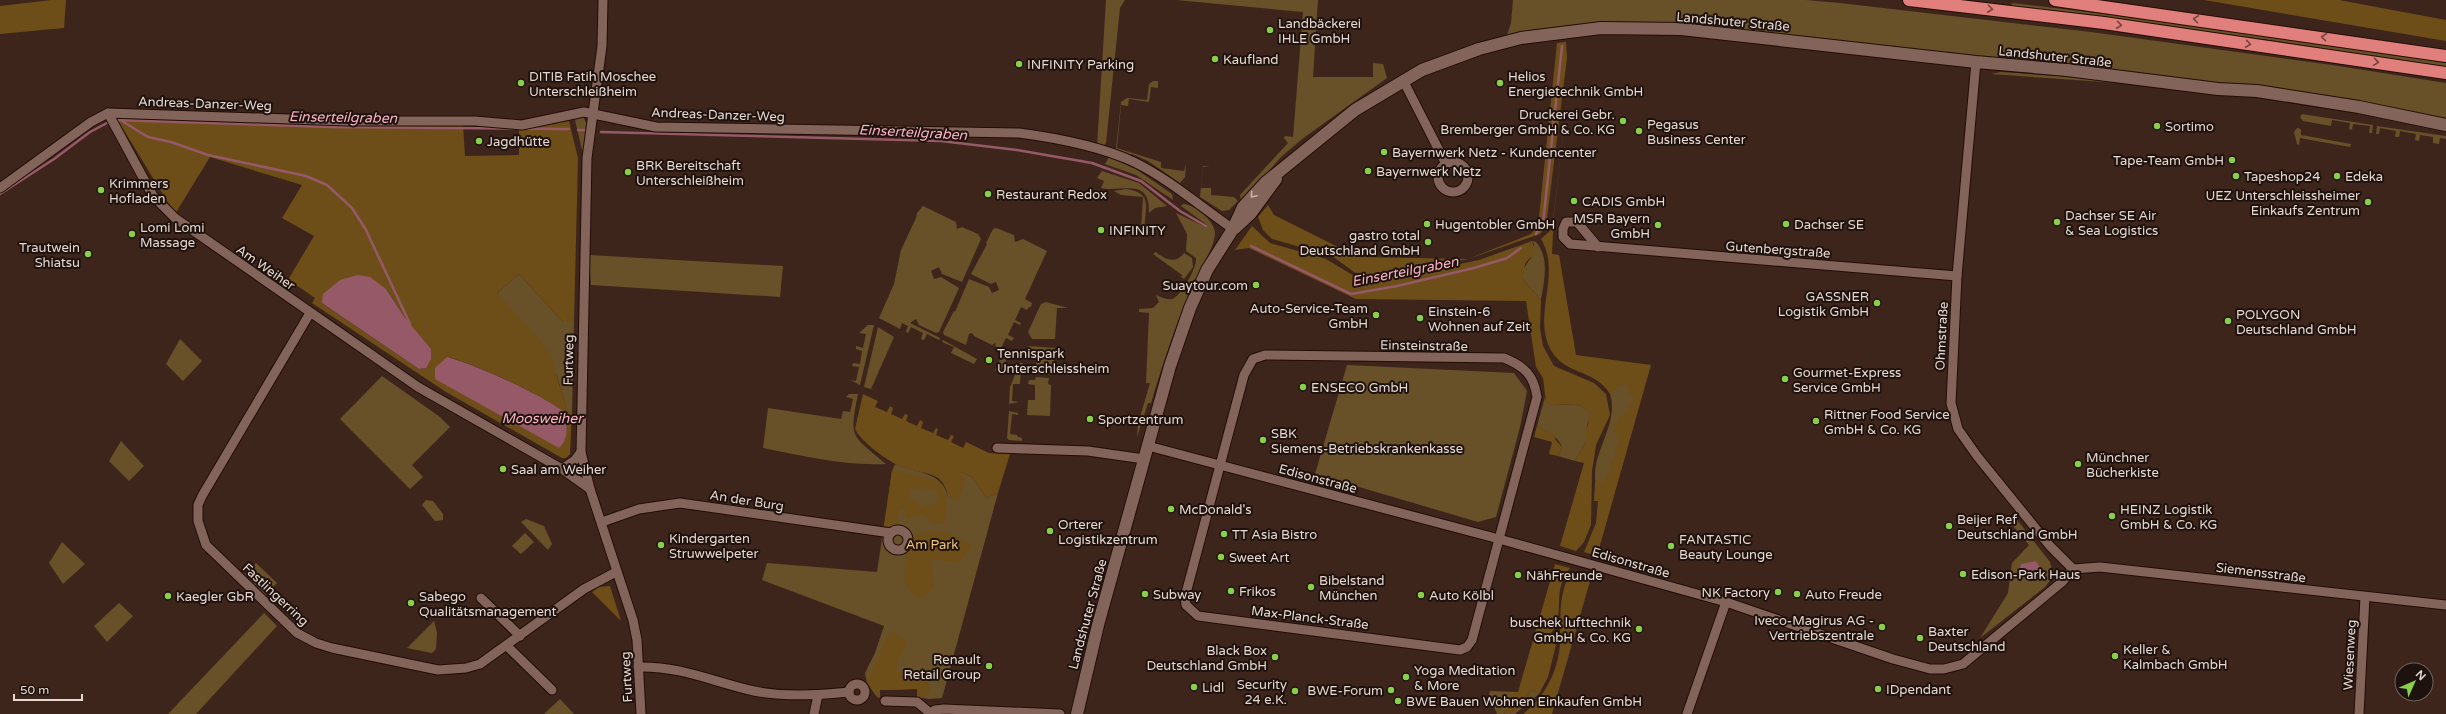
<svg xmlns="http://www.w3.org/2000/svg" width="2446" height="714" font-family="'Varela Round',sans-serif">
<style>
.green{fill:#685029}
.forest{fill:#6d4e18;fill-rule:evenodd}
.water{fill:#955968}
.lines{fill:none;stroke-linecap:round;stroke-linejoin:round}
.stream{stroke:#955968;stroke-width:2.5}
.street-casing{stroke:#240d05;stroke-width:11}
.secondary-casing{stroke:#240d05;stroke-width:14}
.highway-casing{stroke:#240d05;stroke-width:14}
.street{stroke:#82645a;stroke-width:9}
.secondary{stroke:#82645a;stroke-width:12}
.highway{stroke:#e07f7c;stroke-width:12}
.oneway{stroke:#75433f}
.oneway2{stroke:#c9b4ad}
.poi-dot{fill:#88cf4a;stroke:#1d120d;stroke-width:1.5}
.labels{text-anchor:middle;stroke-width:4;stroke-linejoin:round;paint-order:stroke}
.street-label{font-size:13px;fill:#e8d7d0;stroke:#1d120d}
.poi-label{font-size:13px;fill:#e8d7d0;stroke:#1d120d;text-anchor:start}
.park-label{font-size:13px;fill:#f6c577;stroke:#1d120d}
.water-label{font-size:14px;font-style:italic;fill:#fbb1c2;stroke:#1d120d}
</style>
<rect width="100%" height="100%" fill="#3e251c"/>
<g class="green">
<path d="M1106,0H1125L1120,8L1106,143L1103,147L1097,146Z"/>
<path d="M1176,0H1318L1313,77H1373V63L1383,64L1387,78L1302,139L1281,157L1241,202L1240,195L1288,143L1284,138L1285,136L1293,137L1303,12Z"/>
<path d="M1513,0H1806L1840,3L2091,32L2332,65L2446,83V120L2247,86L1675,23C1618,20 1563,24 1507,35L1511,23Z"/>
<path d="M2012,3C2157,20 2302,39 2446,63V68L2270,40L2011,7Z"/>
<path d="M2001,72L2116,80L2118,83L1991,74Z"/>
<path d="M1153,81H1158V88L1151,87L1149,102L1129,99L1128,106L1121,105L1117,148L1161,162V168L1184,171L1186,164L1185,177L1180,183L1148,161L1132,154L1128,156L1116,149L1121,102L1127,98L1147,100L1149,84Z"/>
<path d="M2302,114L2373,125L2372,133H2369L2370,126L2353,124L2352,130L2349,129L2350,123L2332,120L2331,126L2303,121L2300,117Z"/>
<path d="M582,115L587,124L583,154L574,116Z"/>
<path d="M2377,126L2446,136V139L2440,138L2439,144L2433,143V137L2420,135L2419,141L2415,140L2416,134L2400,131L2399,137H2395L2396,131L2380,128L2379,134H2376Z"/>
<path d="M2297,128L2301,129V135L2351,144L2350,147L2300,138L2299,145L2297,144L2294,132Z"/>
<path d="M1109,157L1136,169L1172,194L1173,200L1136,175L1105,164Z"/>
<path d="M1203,166L1210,167H1203L1201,188H1211V195L1234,197L1238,201L1229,210L1222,211L1200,197Z"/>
<path d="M1102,171L1139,183L1167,206L1155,208L1149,213C1150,176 1121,193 1101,188L1104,181L1097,178Z"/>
<path d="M1126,189C1156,193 1143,211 1145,231L1142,232L1141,229L1143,197L1121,195L1114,191Z"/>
<path d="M1183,204C1194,204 1215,221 1215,233C1215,248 1195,278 1189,294C1174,330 1162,366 1151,403H1148L1137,437L1138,424L1150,383H1146L1149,313L1139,312V309L1153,308L1159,302L1156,295C1161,297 1166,300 1172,299C1181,296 1197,268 1196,258L1186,251L1187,234L1176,213L1206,227L1207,225L1181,206Z"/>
<path d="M923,206L956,222L957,229L962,227L978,234L981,239L962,282L942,274L939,267L931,271L934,279L941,277L959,288L939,332L936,333L919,325L916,319L910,323L940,338L939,340L927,334L924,340L921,339L923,333L911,327L908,333L906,332L908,326L902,323L900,329L879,318L894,284L901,250L916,218L917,213Z"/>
<path d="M996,228L1014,235L1015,242L1023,239L1047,251L1025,299L1032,303L1031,307H1029L1027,310L1021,307L1015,320L1021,323L1020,325L1014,322L1008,335L1014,338L1012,341L1006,338L1001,348L1010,352L1000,373L995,370L1004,351L995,346L996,343L992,345L974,336L972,333L969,334L966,345L944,335L943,332L954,311L955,312L969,279L989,287L992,293L999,290L996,282L991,284L971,274L987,244L986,243L993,229Z"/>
<path d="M1532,241L1536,242C1550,258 1544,281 1541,300L1523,279V270L1531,257L1534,244Z"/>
<path d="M1156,252C1165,260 1176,264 1184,253L1192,258L1193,267L1184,279L1181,277L1182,275L1153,254Z"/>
<path d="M589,255L783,266L780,297L591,285Z"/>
<path d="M519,274L563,322H574L572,411H567L557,376L497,293Z"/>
<path d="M1046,302L1068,308H1057L1055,339H1032L1028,332L1041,304Z"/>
<path d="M868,325H874L860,385L850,380L856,381L859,367L852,366L853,363L860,364L862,351L856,349V346L863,348L866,334L859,333Z"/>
<path d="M878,327L894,337L871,389L864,387Z"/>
<path d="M180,339L202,361L183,381L166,364Z"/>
<path d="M943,340L977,359L974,364L951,353L954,347L942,342Z"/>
<path d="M1029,346L1055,348L1053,375L1036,374V357L1030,356L1029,360L1022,359Z"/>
<path d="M1020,363H1023V366H1021L1020,384H1013L1012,401L1019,402L1009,404L1010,387Z"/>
<path d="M1347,365L1514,373L1527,391L1520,427L1496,517L1478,522L1315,474Z"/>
<path d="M382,376L440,417L450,427L412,465L423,477L410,489L340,419Z"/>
<path d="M1036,377L1049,378L1048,384L1051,385L1050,416L1027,415L1028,400H1035V385L1028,384L1029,380H1035Z"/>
<path d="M1630,381L1641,391L1607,483L1596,485C1589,454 1620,425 1610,394L1619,382Z"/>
<path d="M849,394H858C849,439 851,434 886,464C845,466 802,456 763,448L768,408L841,419L843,411L850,412L853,399L846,397Z"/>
<path d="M1545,397L1546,402L1553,405L1577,404L1592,413L1587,425L1586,442L1575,461L1558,456L1562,447C1558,436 1547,432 1537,426Z"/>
<path d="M1009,411L1018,413V415L1012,414L1010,434L1017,435L1018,437L1022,438V441L1009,440L1007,438Z"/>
<path d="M121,441L144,466L129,481L109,461Z"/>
<path d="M895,464C915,473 943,471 948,497L961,472L972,477L986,498L998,493L942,698L929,699L917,697V689L880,690V698L877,697L867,683L865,673L875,653L884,626L762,580L767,563L877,572L892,471Z"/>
<path d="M426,500L433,501L443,514V520L435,521L422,505Z"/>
<path d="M2014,516L2050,562L2053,576L2045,587L1980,638L2008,593L2012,563L2029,545L2008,520Z"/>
<path d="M526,519L544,526L552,544L548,550L521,522Z"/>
<path d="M525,533L534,542L521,554L512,546Z"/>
<path d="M62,542L85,564L63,584L49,563Z"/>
<path d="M256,563L277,583L265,595L245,574Z"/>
<path d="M119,603L133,616L107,642L94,626Z"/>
<path d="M264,613L277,626L196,714H168Z"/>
<path d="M434,621L437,633L436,649L432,653L407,648Z"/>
<path d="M1532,690L1539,694L1515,714H1510Z"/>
<path d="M1490,691L1518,692L1509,701V706L1504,714H1497L1489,695Z"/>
<path d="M560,699L574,714H544Z"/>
</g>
<g class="forest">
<path d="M52,0H66L64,28L0,34V6Z"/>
<path d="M2204,0H2339L2446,20V41Z"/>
<path d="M1566,42L1567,58L1547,218L1545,228L1540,234L1468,259L1405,272L1366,276L1354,272L1332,256L1272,239L1263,230L1258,217L1268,205L1274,215L1358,257L1468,259L1531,234L1538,226L1557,43Z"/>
<path d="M1574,42L1554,214L1552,254L1559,255L1576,355L1651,365L1597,556L1584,552L1596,523L1598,501H1594L1595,482H1603L1611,471L1609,465L1615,457V449L1619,442L1614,427L1620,417L1628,411V407L1635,399L1630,394L1626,384L1620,385L1610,394C1594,367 1561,377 1548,344C1535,310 1561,272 1541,239L1552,229Z"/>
<path d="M117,119L463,125L465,156L519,155V127L569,121L578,158L574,322H563L519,274L497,293L544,344L550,354L567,410L572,411L570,454L566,458H562L446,392L312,303L315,298L293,283L290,288L285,285L314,236L282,218L302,185L210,157L175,214ZM386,289L405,318L426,368L419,369L322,303ZM448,357C482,367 535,392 565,412Z"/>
<path d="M1252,226L1270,243L1326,259L1351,274L1366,280L1402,276L1479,260L1532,241L1535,251L1525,264L1523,279L1541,300L1540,328L1543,346L1554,366L1594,383L1606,394L1610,415L1596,445L1592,471L1591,525L1584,542L1576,551L1560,546L1584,463L1575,461L1586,442V431L1591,413L1577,404L1552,405L1546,402L1543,378L1536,367L1526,301L1356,299L1249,248L1235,250Z"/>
<path d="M863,394L878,401L875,407L887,412L890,406L893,408L891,414L902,419L905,414L908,415L906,421L917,426L920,420L923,422L921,428L933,433L936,428L938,429L936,435L948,440L951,435L954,436L951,442L963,448L966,442L989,453L1010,454L998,493L986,498L972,477L961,472L965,481L958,500L948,497C947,490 944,483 938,478C928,472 913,471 902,467C890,463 860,441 855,429Z"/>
<path d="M1537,426L1556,436L1555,439L1562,447L1558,456L1549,454L1552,442L1534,437Z"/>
<path d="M892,470L938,481C947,492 948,510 944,523L932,524L923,514L909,519L905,517V510H900L896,526L893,528H884ZM935,487L939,497L934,505L925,504L922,507L915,500L910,499L909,489L923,488L929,490Z"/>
<path d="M936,532L950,533L972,545L961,561C950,565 940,556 931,561L934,587L930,592L917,598L907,586L903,578C908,563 902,545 917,533Z"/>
<path d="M1555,564L1570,568C1553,591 1563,604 1556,626C1554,629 1551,633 1549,636L1556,645L1548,677L1539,694L1532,690L1510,714H1504L1509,706L1511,695L1518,692Z"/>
<path d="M1580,571L1592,574L1552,714H1523C1545,697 1559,670 1560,642C1561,619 1558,597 1569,576L1572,579Z"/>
<path d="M610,586L621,621L592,592L599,587Z"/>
<path d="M889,632L900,635L908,643L898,660L896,671L925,670L930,691L923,698L917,697V689L880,690V698L867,683Z"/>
</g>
<g class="water">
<path d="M358,275L370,277L386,289L405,318L431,349V359L426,368L419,369L322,303L323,294L340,280Z"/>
<path d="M447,357C482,367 535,392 565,412C567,426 569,438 559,448L435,379V368Z"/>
<path d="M2036,561L2041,569L2037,580L2026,581L2024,576L2019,573L2021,564Z"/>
</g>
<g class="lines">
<g class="stream">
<path d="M116,120L332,127L569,129"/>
<path d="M122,121L148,137L171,142L208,155L306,176L327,185L352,208L366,230L410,324"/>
<path d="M578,130H585"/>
<path d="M601,132L941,141L1017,150L1092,163L1141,181L1180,211L1206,226"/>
<path d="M0,194L54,159L90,132L107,123"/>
<path d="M1536,234L1543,223L1562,46"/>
<path d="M1251,246L1351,294L1397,286L1474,268L1507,258L1521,248"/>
</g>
<g class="street-casing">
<g id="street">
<path d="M603,0L602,46L587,158L581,452L590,489L633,620L637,640L641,714"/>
<path d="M1976,62L1957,276L1951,403L1958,429L1977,456L2050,546L2073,569"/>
<path d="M1403,80L1446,164"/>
<path d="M108,113L153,196L175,218L418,387L562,469L590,489"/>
<circle cx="1453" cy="177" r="15"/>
<path d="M0,188L91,122L108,113L348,121H475L522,125L584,112L656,127L1019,133C1057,138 1100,146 1134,162C1169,179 1201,207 1233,229"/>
<path d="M1598,247L1577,222H1566L1563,229V237L1570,244L1957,276"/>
<path d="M310,313L202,496L198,505V521L206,545L297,633L316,643L332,648L438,670L466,668L480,664L584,589L616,572"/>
<path d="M1265,355L1504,358C1524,366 1534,375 1537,397L1472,640L1467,647L1460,650L1198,616L1186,605L1185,597L1244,375L1253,359Z"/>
<path d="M1148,446L1499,539L1726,602L1893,659L1930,669H1944L1963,664L2062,582L2073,569"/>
<path d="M997,448L1088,451L1144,459"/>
<path d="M562,469L575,460L581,452"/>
<path d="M602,522L639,509L680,503L891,533"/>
<circle cx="898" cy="540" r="10"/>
<path d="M2073,569L2100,567L2446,605"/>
<path d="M481,598L520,636"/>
<path d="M507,646L552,690"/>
<path d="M638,667C682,666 713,682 754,691C783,697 820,695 849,692"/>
<circle cx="857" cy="692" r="8"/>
<path d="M885,701L917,702L930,713"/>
<path d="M814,714L818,695"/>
<path d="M929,714L935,710L944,709L1060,714"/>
<path d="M1687,714L1726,602"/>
<path d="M2359,714L2365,597"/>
</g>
</g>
<g class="secondary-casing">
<g id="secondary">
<path d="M1235,228L1251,213L1276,179"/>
<path d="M1077,714L1098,625L1170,366L1190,308L1207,270L1233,229L1243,207L1265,183L1355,110L1422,70L1479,49L1521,38L1601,28L1681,29L1976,62L2067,70L2218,89L2257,91L2359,107L2446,125"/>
</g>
</g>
<g class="highway-casing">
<g id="highway">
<path d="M1909,0L2104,23L2446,73"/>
<path d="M2055,0L2446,56"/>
</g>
</g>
<use href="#street" class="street"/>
<use href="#secondary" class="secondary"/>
<use href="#highway" class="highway"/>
</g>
<defs><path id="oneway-chevron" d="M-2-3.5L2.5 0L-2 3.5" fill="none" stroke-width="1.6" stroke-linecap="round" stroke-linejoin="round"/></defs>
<g class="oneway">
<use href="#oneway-chevron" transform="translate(1990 9) rotate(7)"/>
<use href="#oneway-chevron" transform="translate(2196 19) rotate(-172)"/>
<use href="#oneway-chevron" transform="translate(2119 25) rotate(8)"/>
<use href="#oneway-chevron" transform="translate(2324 37) rotate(-172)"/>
<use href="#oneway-chevron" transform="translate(2248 44) rotate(8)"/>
<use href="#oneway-chevron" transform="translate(2376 62) rotate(8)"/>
</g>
<use class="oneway2" href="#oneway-chevron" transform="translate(1253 195) rotate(130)"/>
<g class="poi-dot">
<circle cx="1270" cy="30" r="4"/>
<circle cx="1215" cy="59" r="4"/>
<circle cx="1019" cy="64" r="4"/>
<circle cx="521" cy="83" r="4"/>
<circle cx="1500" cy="83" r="4"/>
<circle cx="1623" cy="121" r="4"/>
<circle cx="2157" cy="126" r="4"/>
<circle cx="1639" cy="131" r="4"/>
<circle cx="479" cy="141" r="4"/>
<circle cx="1384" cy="152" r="4"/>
<circle cx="2232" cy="160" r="4"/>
<circle cx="1368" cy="171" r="4"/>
<circle cx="628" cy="172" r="4"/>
<circle cx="2236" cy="176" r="4"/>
<circle cx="2337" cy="176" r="4"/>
<circle cx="101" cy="190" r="4"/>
<circle cx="988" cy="194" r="4"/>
<circle cx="1574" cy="201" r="4"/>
<circle cx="2368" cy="202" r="4"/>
<circle cx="2057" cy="222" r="4"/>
<circle cx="1427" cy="224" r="4"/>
<circle cx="1786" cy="224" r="4"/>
<circle cx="1658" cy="225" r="4"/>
<circle cx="1101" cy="230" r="4"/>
<circle cx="132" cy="234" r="4"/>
<circle cx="1428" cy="242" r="4"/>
<circle cx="88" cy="254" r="4"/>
<circle cx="1256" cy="285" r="4"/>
<circle cx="1877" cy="303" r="4"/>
<circle cx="1376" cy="315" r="4"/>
<circle cx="1420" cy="318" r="4"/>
<circle cx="2228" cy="321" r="4"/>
<circle cx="989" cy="360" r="4"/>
<circle cx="1785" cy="379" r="4"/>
<circle cx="1303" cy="387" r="4"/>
<circle cx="1090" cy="419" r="4"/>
<circle cx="1816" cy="421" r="4"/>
<circle cx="1263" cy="440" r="4"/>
<circle cx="2078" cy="464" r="4"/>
<circle cx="503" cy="469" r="4"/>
<circle cx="1171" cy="509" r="4"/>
<circle cx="2112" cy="516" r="4"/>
<circle cx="1949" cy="526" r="4"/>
<circle cx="1050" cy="531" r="4"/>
<circle cx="1224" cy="534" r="4"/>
<circle cx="661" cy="545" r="4"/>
<circle cx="1671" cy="546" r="4"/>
<circle cx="1221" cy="557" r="4"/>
<circle cx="1963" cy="574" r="4"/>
<circle cx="1518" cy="575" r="4"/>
<circle cx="1311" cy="587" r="4"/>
<circle cx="1231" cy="591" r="4"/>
<circle cx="1778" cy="592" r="4"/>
<circle cx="1145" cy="594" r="4"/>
<circle cx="1797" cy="594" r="4"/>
<circle cx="1421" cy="595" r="4"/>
<circle cx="168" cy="596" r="4"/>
<circle cx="411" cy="603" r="4"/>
<circle cx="1882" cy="627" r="4"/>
<circle cx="1639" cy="629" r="4"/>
<circle cx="1920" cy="638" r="4"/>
<circle cx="2115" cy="656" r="4"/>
<circle cx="1275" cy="657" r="4"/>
<circle cx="989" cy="666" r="4"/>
<circle cx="1406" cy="677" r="4"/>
<circle cx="1194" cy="687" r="4"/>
<circle cx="1878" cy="689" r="4"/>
<circle cx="1391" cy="690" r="4"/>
<circle cx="1295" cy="691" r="4"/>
<circle cx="1398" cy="701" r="4"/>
</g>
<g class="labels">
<g class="street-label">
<text transform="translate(1733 21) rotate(5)" y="5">Landshuter Straße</text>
<text transform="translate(2055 56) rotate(6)" y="5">Landshuter Straße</text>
<text transform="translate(205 103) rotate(2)" y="5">Andreas-Danzer-Weg</text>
<text transform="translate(718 114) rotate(2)" y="5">Andreas-Danzer-Weg</text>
<text transform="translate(1778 249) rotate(4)" y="5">Gutenbergstraße</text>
<text transform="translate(266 267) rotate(35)" y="5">Am Weiher</text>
<text transform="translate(1941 336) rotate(-87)" y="5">Ohmstraße</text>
<text transform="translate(1424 345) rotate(1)" y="5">Einsteinstraße</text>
<text transform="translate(568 360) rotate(-89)" y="5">Furtweg</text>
<text transform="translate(1318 478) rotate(15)" y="5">Edisonstraße</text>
<text transform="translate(747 500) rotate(9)" y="5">An der Burg</text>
<text transform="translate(1631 562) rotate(16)" y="5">Edisonstraße</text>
<text transform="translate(2261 572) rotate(7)" y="5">Siemensstraße</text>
<text transform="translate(276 594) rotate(43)" y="5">Fastlingerring</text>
<text transform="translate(1087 614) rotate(-75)" y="5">Landshuter Straße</text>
<text transform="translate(1310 617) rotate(7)" y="5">Max-Planck-Straße</text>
<text transform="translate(2349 655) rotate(-87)" y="5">Wiesenweg</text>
<text transform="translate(626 677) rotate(-93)" y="5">Furtweg</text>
</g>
<g class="poi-label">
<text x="1278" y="28">Landbäckerei<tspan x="1278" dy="15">IHLE GmbH</tspan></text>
<text x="1223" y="64">Kaufland</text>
<text x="1027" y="69">INFINITY Parking</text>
<text x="529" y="81">DITIB Fatih Moschee<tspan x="529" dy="15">Unterschleißheim</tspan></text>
<text x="1508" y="81">Helios<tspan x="1508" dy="15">Energietechnik GmbH</tspan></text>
<text x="1615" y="119" text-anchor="end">Druckerei Gebr.<tspan x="1615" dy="15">Bremberger GmbH &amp; Co. KG</tspan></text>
<text x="1647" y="129">Pegasus<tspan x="1647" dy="15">Business Center</tspan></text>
<text x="2165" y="131">Sortimo</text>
<text x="487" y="146">Jagdhütte</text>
<text x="1392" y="157">Bayernwerk Netz - Kundencenter</text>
<text x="2224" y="165" text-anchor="end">Tape-Team GmbH</text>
<text x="636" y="170">BRK Bereitschaft<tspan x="636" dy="15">Unterschleißheim</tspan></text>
<text x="1376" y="176">Bayernwerk Netz</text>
<text x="2244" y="181">Tapeshop24</text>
<text x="2345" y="181">Edeka</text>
<text x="109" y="188">Krimmers<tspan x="109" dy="15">Hofladen</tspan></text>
<text x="996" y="199">Restaurant Redox</text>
<text x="2360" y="200" text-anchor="end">UEZ Unterschleissheimer<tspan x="2360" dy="15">Einkaufs Zentrum</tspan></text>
<text x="1582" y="206">CADIS GmbH</text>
<text x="2065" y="220">Dachser SE Air<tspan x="2065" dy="15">&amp; Sea Logistics</tspan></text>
<text x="1650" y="223" text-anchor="end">MSR Bayern<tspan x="1650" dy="15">GmbH</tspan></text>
<text x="1435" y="229">Hugentobler GmbH</text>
<text x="1794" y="229">Dachser SE</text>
<text x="140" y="232">Lomi Lomi<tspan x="140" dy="15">Massage</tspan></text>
<text x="1109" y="235">INFINITY</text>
<text x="1420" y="240" text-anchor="end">gastro total<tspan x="1420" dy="15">Deutschland GmbH</tspan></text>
<text x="80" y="252" text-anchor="end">Trautwein<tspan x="80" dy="15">Shiatsu</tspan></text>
<text x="1248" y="290" text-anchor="end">Suaytour.com</text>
<text x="1869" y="301" text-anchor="end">GASSNER<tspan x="1869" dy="15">Logistik GmbH</tspan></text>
<text x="1368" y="313" text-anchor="end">Auto-Service-Team<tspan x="1368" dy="15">GmbH</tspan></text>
<text x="1428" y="316">Einstein-6<tspan x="1428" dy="15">Wohnen auf Zeit</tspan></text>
<text x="2236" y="319">POLYGON<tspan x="2236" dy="15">Deutschland GmbH</tspan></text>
<text x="997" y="358">Tennispark<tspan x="997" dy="15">Unterschleissheim</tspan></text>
<text x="1793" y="377">Gourmet-Express<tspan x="1793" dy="15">Service GmbH</tspan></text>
<text x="1311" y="392">ENSECO GmbH</text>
<text x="1824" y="419">Rittner Food Service<tspan x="1824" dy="15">GmbH &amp; Co. KG</tspan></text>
<text x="1098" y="424">Sportzentrum</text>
<text x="1271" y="438">SBK<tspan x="1271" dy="15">Siemens-Betriebskrankenkasse</tspan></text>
<text x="2086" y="462">Münchner<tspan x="2086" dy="15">Bücherkiste</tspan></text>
<text x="511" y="474">Saal am Weiher</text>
<text x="1179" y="514">McDonald's</text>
<text x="2120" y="514">HEINZ Logistik<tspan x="2120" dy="15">GmbH &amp; Co. KG</tspan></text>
<text x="1957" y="524">Beijer Ref<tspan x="1957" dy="15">Deutschland GmbH</tspan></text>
<text x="1058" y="529">Orterer<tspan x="1058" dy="15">Logistikzentrum</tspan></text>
<text x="1232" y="539">TT Asia Bistro</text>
<text x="669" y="543">Kindergarten<tspan x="669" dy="15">Struwwelpeter</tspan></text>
<text x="1679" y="544">FANTASTIC<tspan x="1679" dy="15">Beauty Lounge</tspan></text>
<text x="1229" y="562">Sweet Art</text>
<text x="1971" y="579">Edison-Park Haus</text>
<text x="1526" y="580">NähFreunde</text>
<text x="1319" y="585">Bibelstand<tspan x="1319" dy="15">München</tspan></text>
<text x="1239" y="596">Frikos</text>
<text x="1770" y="597" text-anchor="end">NK Factory</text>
<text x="1153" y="599">Subway</text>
<text x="1805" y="599">Auto Freude</text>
<text x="1429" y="600">Auto Kölbl</text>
<text x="176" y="601">Kaegler GbR</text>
<text x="419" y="601">Sabego<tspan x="419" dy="15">Qualitätsmanagement</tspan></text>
<text x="1874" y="625" text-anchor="end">Iveco-Magirus AG -<tspan x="1874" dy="15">Vertriebszentrale</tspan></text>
<text x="1631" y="627" text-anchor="end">buschek lufttechnik<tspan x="1631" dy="15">GmbH &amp; Co. KG</tspan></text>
<text x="1928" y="636">Baxter<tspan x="1928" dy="15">Deutschland</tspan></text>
<text x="2123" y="654">Keller &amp;<tspan x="2123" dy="15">Kalmbach GmbH</tspan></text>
<text x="1267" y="655" text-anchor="end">Black Box<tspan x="1267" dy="15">Deutschland GmbH</tspan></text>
<text x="981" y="664" text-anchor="end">Renault<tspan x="981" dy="15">Retail Group</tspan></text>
<text x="1414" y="675">Yoga Meditation<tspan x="1414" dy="15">&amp; More</tspan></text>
<text x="1287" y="689" text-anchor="end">Security<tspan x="1287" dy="15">24 e.K.</tspan></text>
<text x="1202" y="692">Lidl</text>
<text x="1886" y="694">IDpendant</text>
<text x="1383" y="695" text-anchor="end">BWE-Forum</text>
<text x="1406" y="706">BWE Bauen Wohnen Einkaufen GmbH</text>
</g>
<g class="park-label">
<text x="932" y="549">Am Park</text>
</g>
<g class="water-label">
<text transform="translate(343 117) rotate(1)" y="5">Einserteilgraben</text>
<text transform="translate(913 132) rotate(3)" y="5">Einserteilgraben</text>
<text transform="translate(1405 271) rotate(-11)" y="5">Einserteilgraben</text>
<text x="542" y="423">Moosweiher</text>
</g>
</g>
<g transform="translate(2414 682) rotate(45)"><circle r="19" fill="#1d120d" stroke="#6e615b"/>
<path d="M0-3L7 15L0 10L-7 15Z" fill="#88cf4a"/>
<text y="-6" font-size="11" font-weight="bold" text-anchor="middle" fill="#e8d7d0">N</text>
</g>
<path d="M14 694v6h68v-6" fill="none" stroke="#e8d7d0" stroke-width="2"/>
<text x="20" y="694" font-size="12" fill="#e8d7d0" stroke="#1d120d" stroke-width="3" paint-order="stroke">50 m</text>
</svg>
